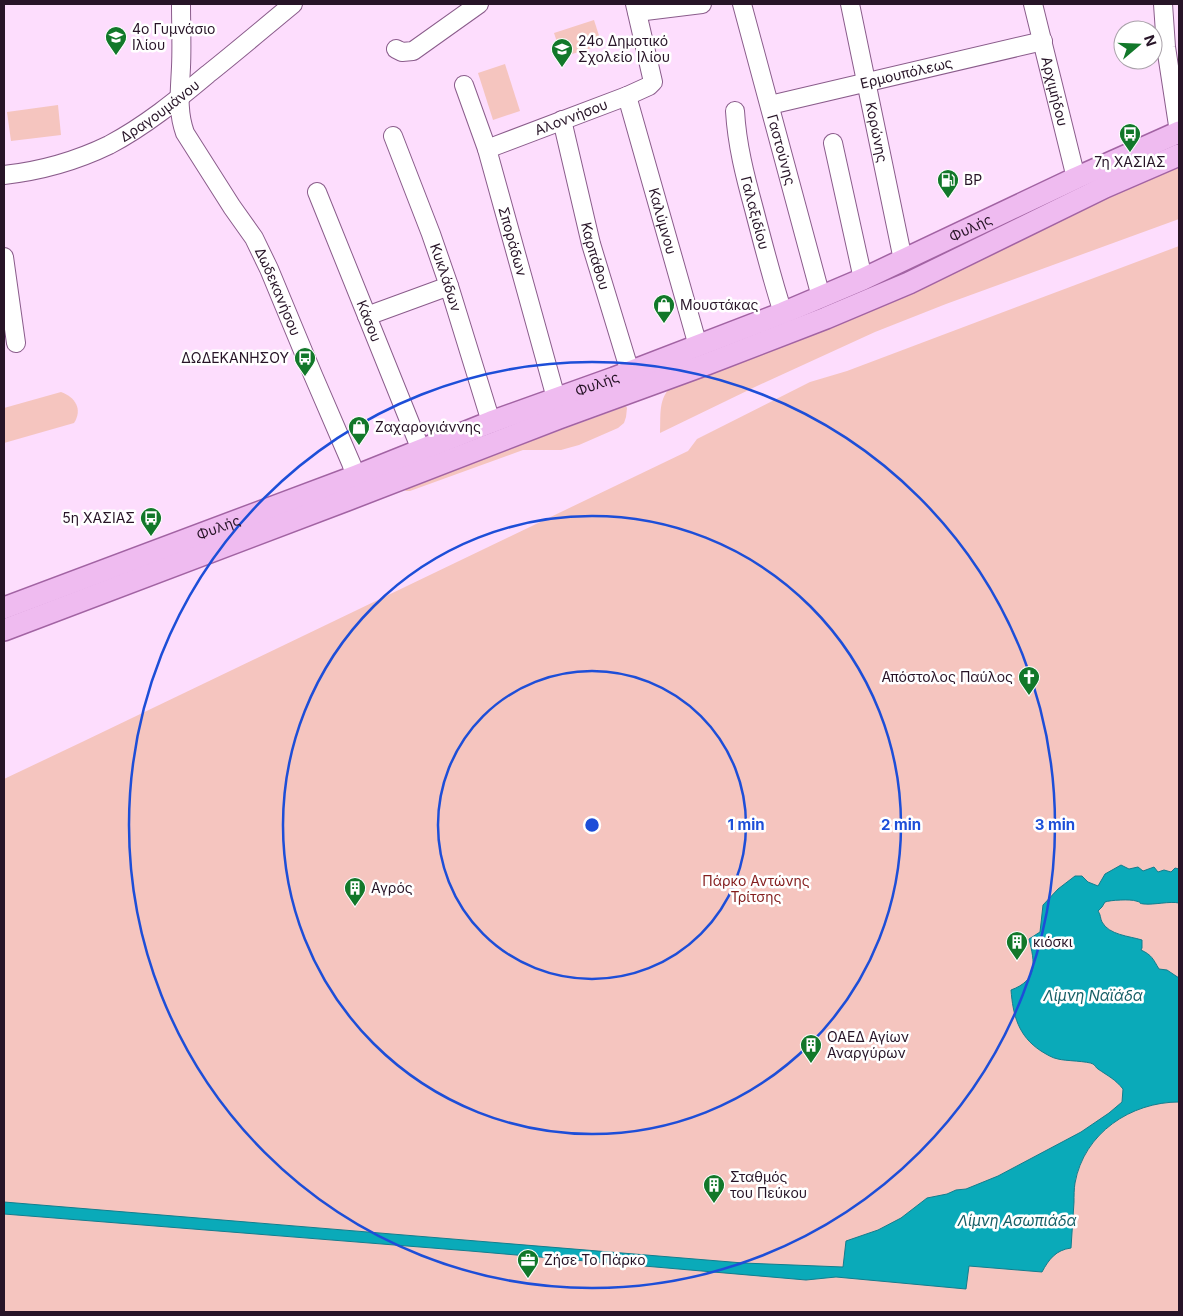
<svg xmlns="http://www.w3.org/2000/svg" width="1183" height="1316" font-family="Inter,sans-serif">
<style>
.green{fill:#f5c5bf}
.water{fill:#0aaab9;stroke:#137d8d}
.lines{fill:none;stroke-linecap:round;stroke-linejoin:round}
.minor-casing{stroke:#8a5c8b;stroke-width:20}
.major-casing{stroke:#a263a3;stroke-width:24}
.minor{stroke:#fff;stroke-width:18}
.major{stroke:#efbbf0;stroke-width:21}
.ring{fill:none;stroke:#1d4ed8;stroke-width:2.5}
.labels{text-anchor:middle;stroke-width:5;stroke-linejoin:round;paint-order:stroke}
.poi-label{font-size:14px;fill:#271427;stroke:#fff;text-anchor:start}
.street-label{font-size:14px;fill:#271427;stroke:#fff}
.park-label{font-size:14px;fill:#841d1d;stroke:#fff}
.water-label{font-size:15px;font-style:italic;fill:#165f67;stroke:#fff}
.centre{fill:#1d4ed8;stroke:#fff;stroke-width:2.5}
.ring-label{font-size:15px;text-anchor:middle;font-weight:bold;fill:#1d4ed8;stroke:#fff;stroke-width:5;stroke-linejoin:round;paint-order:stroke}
</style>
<rect width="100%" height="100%" fill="#fdddfd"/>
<g class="green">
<path d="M594,20L602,45L562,57L554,33Z"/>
<path d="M505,64L520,111L493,120L478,73Z"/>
<path d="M58,105L61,135L11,141L7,112Z"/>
<path d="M1179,165V219L946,304L875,332L757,386L660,433C661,418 658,401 669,389L867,313L909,294L1115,193Z"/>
<path d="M1179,246V1312H4V779L82,742L688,451L697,439L810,382L847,371Z"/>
<path d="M61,392C75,397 83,409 74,423L4,443V408Z"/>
<path d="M626,406L627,408L626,417L624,423L618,428L579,445L561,450H523L410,491H406L403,488Z"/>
</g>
<path class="water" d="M1121,865L1129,869L1138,867L1143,871L1154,867L1158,872L1164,870L1171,872L1175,868L1179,869V903C1170,901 1154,905 1144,904C1136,903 1144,903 1136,901C1131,899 1110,900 1105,902L1102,907L1098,911C1101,915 1100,918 1102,922C1109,935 1129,936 1142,940V948L1141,950C1152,955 1153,959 1159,969L1167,970L1179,978V1102C1131,1102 1084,1133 1075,1183C1074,1189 1074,1196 1074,1202C1073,1217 1072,1233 1071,1248C1056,1250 1049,1259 1042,1272L969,1266L966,1289L836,1277L806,1280L470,1251L4,1214V1202L743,1263L843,1267L846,1241L878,1230L901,1218L927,1198L947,1194L956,1190L966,1189L998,1176L1081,1132L1109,1113L1122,1102L1123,1089C1115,1079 1108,1076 1098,1069C1096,1068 1095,1065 1093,1064C1088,1061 1065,1061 1058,1059C1052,1058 1046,1054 1041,1051C1018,1036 1013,1015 1011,990C1038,980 1035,963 1029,939L1040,932L1043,905L1058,889L1075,876H1082L1088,882L1098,886L1105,874Z"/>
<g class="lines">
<g class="minor-casing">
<g id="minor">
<path id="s1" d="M181,4C181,25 182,46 181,67C180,90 177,111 185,133L232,207L254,238L269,269L313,375L351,463L361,489"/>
<path id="s2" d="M742,4L821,297"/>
<path id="s3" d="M850,4L903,260"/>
<path id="s4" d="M1033,4L1076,178"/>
<path d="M1163,4L1166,47L1179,132"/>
<path d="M637,12L702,4"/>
<path d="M396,49L402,52L413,51L479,4"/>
<path id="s5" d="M464,85L487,149L556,398"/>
<path id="s6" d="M627,96L698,346"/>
<path id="s7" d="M770,105L1043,41"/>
<path id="s8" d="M735,111C737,145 745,176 754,209C763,244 772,279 783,313"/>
<path id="s9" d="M562,120L591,244L634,385"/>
<path id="s10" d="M393,136L431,234L449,286L491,422"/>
<path d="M833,143L863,279"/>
<path id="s11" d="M487,149L627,96L649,86L653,82L635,4"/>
<path id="s12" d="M4,175C40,171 76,161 109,145C145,126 177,100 208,74C237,51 265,27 293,4"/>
<path id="s13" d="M317,192L421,450"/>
<path d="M4,257L16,343"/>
<path d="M367,316L449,286"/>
</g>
</g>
<g class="major-casing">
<g id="major">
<path id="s14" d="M4,608L356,476L491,422L614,378L783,313L863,279L1076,178L1179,132"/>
<path d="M4,630L347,500L559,418L707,364L826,318L909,283L1105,187L1179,155"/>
</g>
</g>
<use href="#minor" class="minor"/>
<use href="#major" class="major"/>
</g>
<g class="ring">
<circle cx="592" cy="825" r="154"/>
<circle cx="592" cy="825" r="309"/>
<circle cx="592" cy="825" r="463"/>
</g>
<defs>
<g id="school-pin" transform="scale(1.125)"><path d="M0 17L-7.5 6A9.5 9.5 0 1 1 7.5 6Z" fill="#12782a" stroke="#fff"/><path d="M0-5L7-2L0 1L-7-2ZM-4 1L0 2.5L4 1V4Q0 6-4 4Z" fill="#fff"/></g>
<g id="bus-pin" transform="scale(1.125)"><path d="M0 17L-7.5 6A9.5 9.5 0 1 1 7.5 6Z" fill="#12782a" stroke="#fff"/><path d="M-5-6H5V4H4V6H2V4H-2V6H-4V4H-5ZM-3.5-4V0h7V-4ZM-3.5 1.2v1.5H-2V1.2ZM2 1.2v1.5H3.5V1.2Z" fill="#fff"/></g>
<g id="fuel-pin" transform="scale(1.125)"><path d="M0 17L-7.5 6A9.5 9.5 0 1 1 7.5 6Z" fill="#12782a" stroke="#fff"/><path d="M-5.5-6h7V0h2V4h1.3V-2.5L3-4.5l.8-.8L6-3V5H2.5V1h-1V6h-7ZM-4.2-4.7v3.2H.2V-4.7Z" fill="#fff"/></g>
<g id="shop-pin" transform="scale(1.125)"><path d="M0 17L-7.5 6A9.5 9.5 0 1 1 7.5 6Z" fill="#12782a" stroke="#fff"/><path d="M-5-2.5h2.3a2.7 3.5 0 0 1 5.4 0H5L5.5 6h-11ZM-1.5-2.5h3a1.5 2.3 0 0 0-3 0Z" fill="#fff"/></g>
<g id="church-pin" transform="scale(1.125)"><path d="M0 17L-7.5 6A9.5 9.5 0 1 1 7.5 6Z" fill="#12782a" stroke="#fff"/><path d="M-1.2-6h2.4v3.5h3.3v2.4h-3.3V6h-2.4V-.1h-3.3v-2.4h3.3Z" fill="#fff"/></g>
<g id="building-pin" transform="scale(1.125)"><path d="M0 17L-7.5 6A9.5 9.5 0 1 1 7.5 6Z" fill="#12782a" stroke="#fff"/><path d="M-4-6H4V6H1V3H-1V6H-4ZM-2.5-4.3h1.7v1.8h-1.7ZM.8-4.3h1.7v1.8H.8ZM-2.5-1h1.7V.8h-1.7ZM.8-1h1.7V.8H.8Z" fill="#fff"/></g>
<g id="office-pin" transform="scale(1.125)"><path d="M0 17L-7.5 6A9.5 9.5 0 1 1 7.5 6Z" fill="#12782a" stroke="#fff"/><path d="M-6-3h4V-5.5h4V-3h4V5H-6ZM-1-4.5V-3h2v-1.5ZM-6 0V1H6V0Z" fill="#fff"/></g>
</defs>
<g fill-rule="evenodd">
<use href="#school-pin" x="116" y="37"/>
<use href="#school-pin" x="562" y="49"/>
<use href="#bus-pin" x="1130" y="134"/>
<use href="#fuel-pin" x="948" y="180"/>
<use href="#shop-pin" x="664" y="305"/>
<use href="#bus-pin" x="305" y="358"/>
<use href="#shop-pin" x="359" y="427"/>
<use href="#bus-pin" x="151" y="518"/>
<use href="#church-pin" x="1029" y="677"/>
<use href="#building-pin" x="355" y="888"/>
<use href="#building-pin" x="1017" y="942"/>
<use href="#building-pin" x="811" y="1045"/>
<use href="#building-pin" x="714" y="1185"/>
<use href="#office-pin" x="528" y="1260"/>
</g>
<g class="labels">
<g class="poi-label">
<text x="132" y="34">4ο Γυμνάσιο<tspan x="132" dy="16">Ιλίου</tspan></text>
<text x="578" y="46">24ο Δημοτικό<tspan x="578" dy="16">Σχολείο Ιλίου</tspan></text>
<text x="1130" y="167" text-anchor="middle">7η ΧΑΣΙΑΣ</text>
<text x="964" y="185">BP</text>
<text x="680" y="310">Μουστάκας</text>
<text x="289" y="363" text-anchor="end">ΔΩΔΕΚΑΝΗΣΟΥ</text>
<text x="375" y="432">Ζαχαρογιάννης</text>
<text x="135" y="523" text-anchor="end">5η ΧΑΣΙΑΣ</text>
<text x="1013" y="682" text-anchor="end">Απόστολος Παύλος</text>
<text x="371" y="893">Αγρός</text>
<text x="1033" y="947">κιόσκι</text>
<text x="827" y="1042">ΟΑΕΔ Αγίων<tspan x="827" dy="16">Αναργύρων</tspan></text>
<text x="730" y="1182">Σταθμός<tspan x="730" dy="16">του Πεύκου</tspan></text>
<text x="544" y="1265">Ζήσε Το Πάρκο</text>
</g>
<g class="street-label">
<text dy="5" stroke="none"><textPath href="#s7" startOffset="140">Ερμουπόλεως</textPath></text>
<text dy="5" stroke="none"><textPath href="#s4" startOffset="90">Αρχιμήδου</textPath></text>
<text dy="5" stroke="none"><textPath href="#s12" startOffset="171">Δραγουμάνου</textPath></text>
<text dy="5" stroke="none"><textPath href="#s11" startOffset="90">Αλοννήσου</textPath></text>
<text dy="5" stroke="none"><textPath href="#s3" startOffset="131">Κορώνης</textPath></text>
<text dy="5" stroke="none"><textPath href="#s2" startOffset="151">Γαστούνης</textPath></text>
<text dy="5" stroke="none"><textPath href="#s8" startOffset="104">Γαλαξιδίου</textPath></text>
<text dy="5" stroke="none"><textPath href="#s6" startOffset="130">Καλύμνου</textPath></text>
<text dy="5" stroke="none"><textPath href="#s14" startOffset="1039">Φυλής</textPath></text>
<text dy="5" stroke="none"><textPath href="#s5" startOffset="164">Σποράδων</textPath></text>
<text dy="5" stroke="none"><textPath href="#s9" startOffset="140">Καρπάθου</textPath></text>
<text dy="5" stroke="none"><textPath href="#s10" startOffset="151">Κυκλάδων</textPath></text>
<text dy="5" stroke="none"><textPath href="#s1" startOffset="314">Δωδεκανήσου</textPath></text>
<text dy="5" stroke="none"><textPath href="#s13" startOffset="139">Κάσου</textPath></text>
<text dy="5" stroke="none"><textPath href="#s14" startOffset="634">Φυλής</textPath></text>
<text dy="5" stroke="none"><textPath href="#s14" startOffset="229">Φυλής</textPath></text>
</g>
<g class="park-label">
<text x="756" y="886">Πάρκο Αντώνης<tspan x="756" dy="16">Τρίτσης</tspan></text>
</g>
<g class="water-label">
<text x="1093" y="1001">Λίμνη Ναϊάδα</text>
<text x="1017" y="1226">Λίμνη Ασωπιάδα</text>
</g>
</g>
<circle cx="592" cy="825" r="8" class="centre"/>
<g class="ring-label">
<text x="746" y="830">1 min</text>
<text x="901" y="830">2 min</text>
<text x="1055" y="830">3 min</text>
</g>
<rect width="1183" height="1316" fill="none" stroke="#271427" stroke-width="10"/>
<g transform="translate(1138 45) rotate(71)"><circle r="24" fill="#ffffff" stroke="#a9a1a9"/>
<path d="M0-4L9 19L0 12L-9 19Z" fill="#12782a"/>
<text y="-8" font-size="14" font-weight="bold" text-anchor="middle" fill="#271427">N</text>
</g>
</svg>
